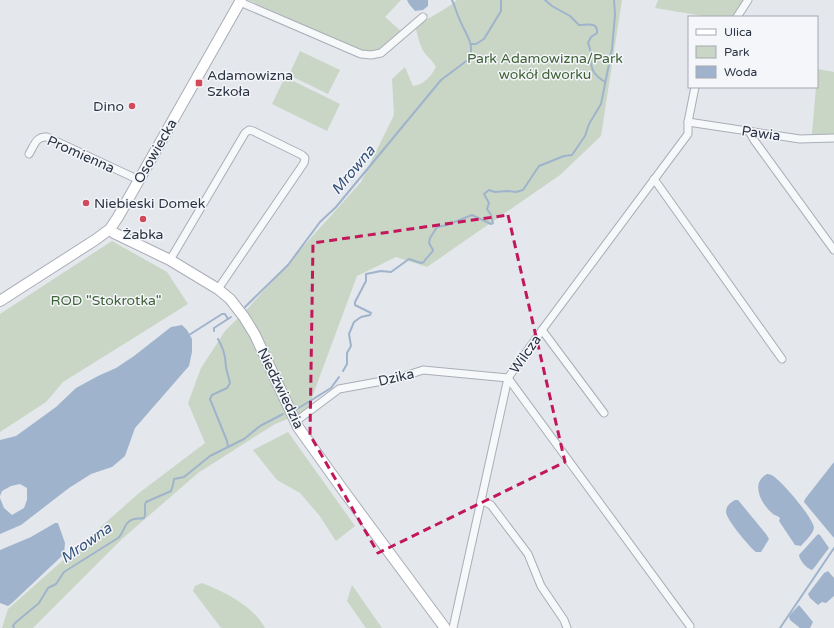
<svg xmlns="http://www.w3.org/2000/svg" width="834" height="628" font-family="'Varela Round',sans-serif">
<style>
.green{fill:#c9d6c5}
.water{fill:#9fb4cc}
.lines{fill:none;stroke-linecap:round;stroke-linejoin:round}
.stream{stroke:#9fb4cc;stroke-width:2}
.street-casing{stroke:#a9aeb7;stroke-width:9}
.secondary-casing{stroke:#a9aeb7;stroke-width:12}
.street{stroke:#f7f8fa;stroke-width:7}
.secondary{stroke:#fff;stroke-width:10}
.marked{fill:none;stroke:#c2185b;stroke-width:3;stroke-dasharray:8 5;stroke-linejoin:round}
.poi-dot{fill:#d1495b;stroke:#f4f6f9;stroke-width:1.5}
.labels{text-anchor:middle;stroke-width:3;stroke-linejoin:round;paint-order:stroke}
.park-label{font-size:14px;fill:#3f6138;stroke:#f4f6f9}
.poi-label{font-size:14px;fill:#2b3445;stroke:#f4f6f9;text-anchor:start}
.street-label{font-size:14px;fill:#2b3445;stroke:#f4f6f9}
.water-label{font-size:15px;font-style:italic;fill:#34527a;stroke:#f4f6f9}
</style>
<rect width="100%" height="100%" fill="#e4e7ec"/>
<g class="green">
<path d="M248,0H401L385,17L402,32L372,54L362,51Z"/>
<path d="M457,0H622L601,136L560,175L427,267L396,257L357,276L307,411L275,424L198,473L122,539L33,628H2L8,609L139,493L205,443L188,403L201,368L225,331L250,306L361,182L394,115L392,79L405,67L413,86C424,85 431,76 436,67C432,59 424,55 421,46C418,40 418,34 415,27C429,17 444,11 457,0Z"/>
<path d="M658,0H749L736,17H709L655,8Z"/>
<path d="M300,51L340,70L328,94L289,75Z"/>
<path d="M817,69L834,72V135L812,134L816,87H817Z"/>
<path d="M285,77L340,104L327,131L272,104Z"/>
<path d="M112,241L167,272L188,304L63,382L46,402L0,432V314Z"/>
<path d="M288,432L355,526L336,541L319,515L300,493L277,480L253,450Z"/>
<path d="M202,583C226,593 252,605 265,628H221L193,591L195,586Z"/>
<path d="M352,585L382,628H366L347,601Z"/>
</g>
<g class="water">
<path d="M407,0H428V6L423,10L415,11L409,4Z"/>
<path d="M182,325L187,330L192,339V352L189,366L135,428L125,456L112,467L91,474L69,488L21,525L0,534V498L4,508L12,515L24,508L27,500V488L20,484L11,486L2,491L0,496V440L16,436L56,407L76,388L98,376L116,368L134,356L171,327Z"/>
<path d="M834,462V538L804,502L805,499Z"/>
<path d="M767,474C768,474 773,475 773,476C782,481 814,519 814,528C813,534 805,541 801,546L795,545L779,521L780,518C777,515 775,516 772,513C761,504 750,483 767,474Z"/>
<path d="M735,500H738L766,534L769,539L761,552H756C750,548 726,519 726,512C726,506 730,503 735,500Z"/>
<path d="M55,523H58L59,526L65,543L64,554L12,603L8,606L0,603V550L31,537Z"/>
<path d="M818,534L820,535L829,548L814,568L812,570C806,568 800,561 799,555Z"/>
<path d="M828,571L834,578V596L826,603L822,602L818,605L810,598L808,594L824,573Z"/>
<path d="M799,605L813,622L810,628H800L790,620L789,616Z"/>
</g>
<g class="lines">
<g class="stream">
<path d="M545,0L552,6L570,16L579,25C586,25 598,21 597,33L591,37L588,43C596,61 583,68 605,82"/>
<path d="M471,44H476L484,39L501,11V0"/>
<path d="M245,307L288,265L320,222L336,207L441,80L469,59C476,44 464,32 459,18C456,12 455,6 452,0"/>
<path d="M214,331V328L231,317"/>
<path d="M189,335L222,314H225L228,319"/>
<path d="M218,339C224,350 225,355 226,367C227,373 229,378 230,383L227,388L212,395L210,399L227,441L228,447"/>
<path d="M343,371L347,364V353L351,346L349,334L354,322L361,317L370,315L371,313L355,305V302L366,281V274L381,271L391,272L409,259L421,263L424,262C426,257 432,254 433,250L429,243L430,238L437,227L447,225L472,215L491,224L493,223L491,215L487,209L489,203L484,194L489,190L495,192L507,191L516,192L523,190L539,166L564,156L572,155L585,136L589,124L601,104L612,49L615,15L614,0"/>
<path d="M297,409L331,388L339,377"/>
<path d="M14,628L13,626L15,623L39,603L48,588L56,584L64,572L118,538C125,532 123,522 134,519C137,518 140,519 144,518C147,513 143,507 146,502L171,491L173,485L174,479L184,477L210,456L244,439L260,426L283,414"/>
<path d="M780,628L834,548"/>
</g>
<g class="street-casing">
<g id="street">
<path d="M240,2L361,54L371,55L381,53L423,17"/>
<path d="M737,17L748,0"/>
<path d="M688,122L800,139L834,138"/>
<path d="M749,131L754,140L834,250"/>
<path d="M29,154C34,146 36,136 47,137L139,180"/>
<path d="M654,179L782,359"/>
<path d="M170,260L245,133L249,130L253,131L302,155L305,158L304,163L218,289"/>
<path d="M542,330L604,413"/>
<path d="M295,422L339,389L399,378L423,370L508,378L690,626"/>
<path d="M481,500L491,505L528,554L541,586L564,620L567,628"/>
<path d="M453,628L508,378L542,330L688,134V122L695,87"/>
</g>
</g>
<g class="secondary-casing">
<g id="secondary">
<path d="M110,229L114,233L170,260L218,289L230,299L244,317L255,335L298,427L343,490L445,628"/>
<path d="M0,301L95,240L110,229L118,217L241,0"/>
</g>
</g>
<use href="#street" class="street"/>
<use href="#secondary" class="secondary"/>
</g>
<path class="marked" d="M508,215L565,462L378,553L310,435L313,243Z"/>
<g class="poi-dot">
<rect x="195" y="79" width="8" height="8" rx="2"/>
<circle cx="132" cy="106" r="4"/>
<circle cx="86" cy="203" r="4"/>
<circle cx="143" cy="219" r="4"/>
</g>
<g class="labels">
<g class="park-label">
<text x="545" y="63">Park Adamowizna/Park<tspan x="545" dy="16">wokół dworku</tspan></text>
<text x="106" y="305">ROD "Stokrotka"</text>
</g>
<g class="poi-label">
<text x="207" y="80">Adamowizna<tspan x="207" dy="16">Szkoła</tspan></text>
<text x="124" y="111" text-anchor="end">Dino</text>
<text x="94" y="208">Niebieski Domek</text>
<text x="143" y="239" text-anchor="middle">Żabka</text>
</g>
<g class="street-label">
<text transform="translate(761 133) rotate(8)" y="5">Pawia</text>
<text transform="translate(155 151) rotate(-60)" y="5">Osowiecka</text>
<text transform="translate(81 154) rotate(24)" y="5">Promienna</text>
<text transform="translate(525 354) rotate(-55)" y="5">Wilcza</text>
<text transform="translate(396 377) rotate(-13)" y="5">Dzika</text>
<text transform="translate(281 388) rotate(64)" y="5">Niedźwiedzia</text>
</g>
<g class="water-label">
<text transform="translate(353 170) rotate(-50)" y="5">Mrowna</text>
<text transform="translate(86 543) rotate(-35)" y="5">Mrowna</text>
</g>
</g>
<rect x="688" y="16" width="130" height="72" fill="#f4f6f9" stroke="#a4a8b1"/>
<rect x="696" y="29" width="20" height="6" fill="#ffffff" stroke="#a4a8b1"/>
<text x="724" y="36" font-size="12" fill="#2b3445">Ulica</text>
<rect x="696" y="46" width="20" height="12" fill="#c9d6c5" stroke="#a4a8b1"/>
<text x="724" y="56" font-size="12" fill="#2b3445">Park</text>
<rect x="696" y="66" width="20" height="12" fill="#9fb4cc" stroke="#a4a8b1"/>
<text x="724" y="76" font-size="12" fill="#2b3445">Woda</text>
</svg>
